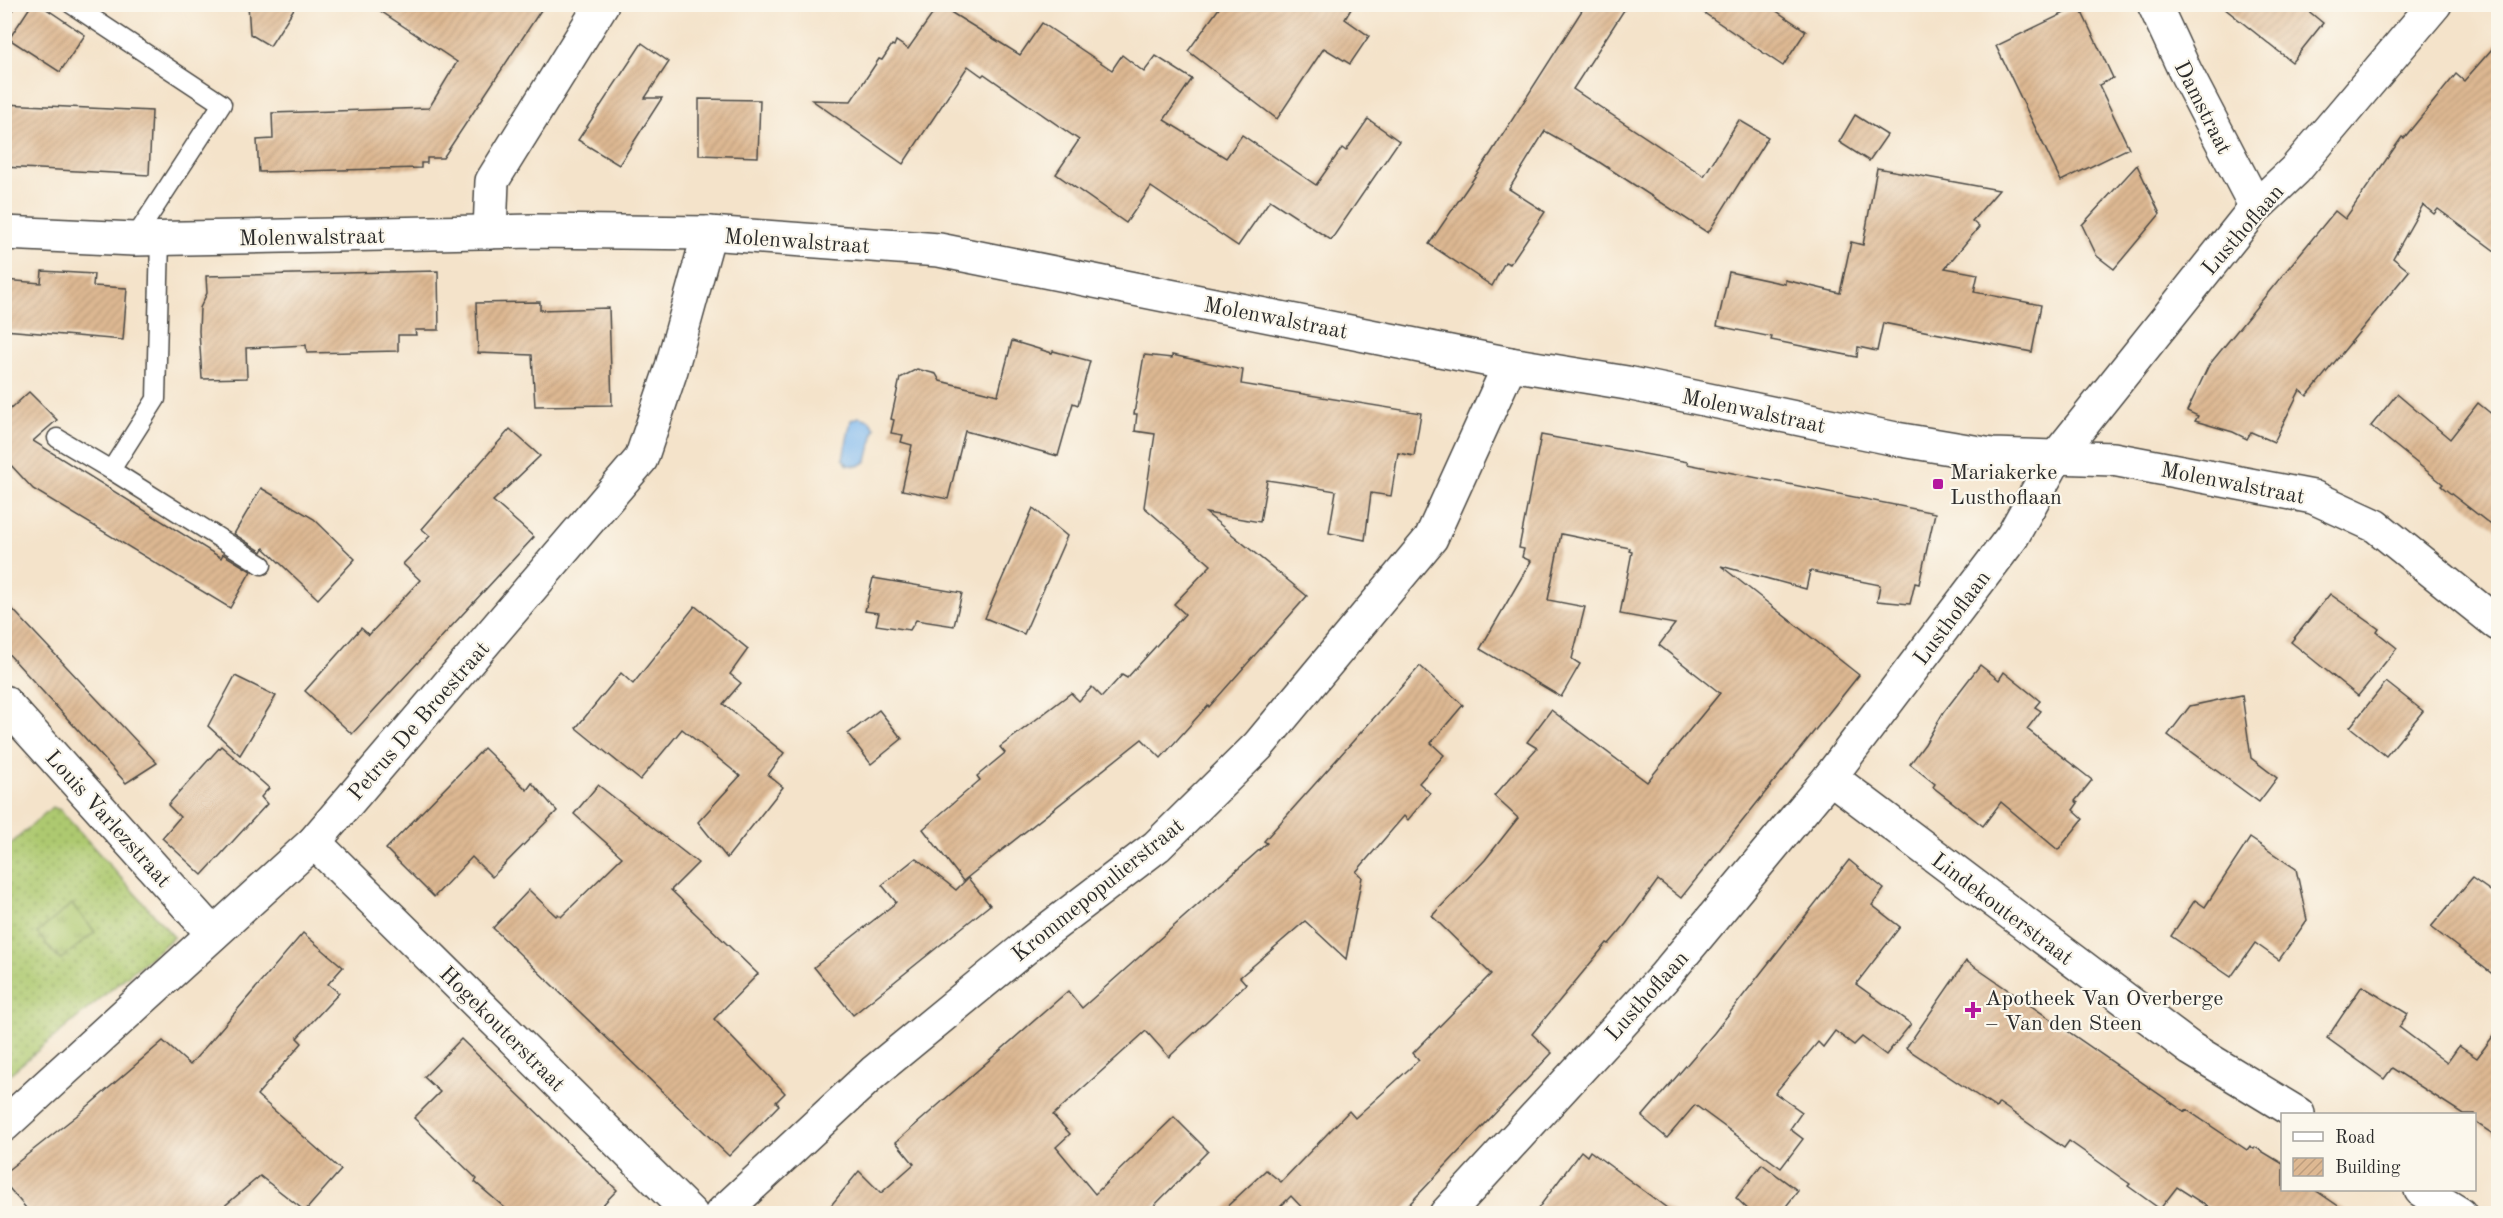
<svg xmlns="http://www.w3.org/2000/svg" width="2503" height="1218" font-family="'Old Standard TT',serif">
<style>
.grass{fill:url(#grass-dots);stroke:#6c7a4e;stroke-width:1.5}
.park{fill:url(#park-tufts);stroke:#6c7a4e;stroke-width:1.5}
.water{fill:#7db8ef;stroke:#54728d;stroke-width:1.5}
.building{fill:url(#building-hatch)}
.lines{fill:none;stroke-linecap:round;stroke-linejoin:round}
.lane-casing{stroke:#494743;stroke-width:21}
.street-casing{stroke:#494743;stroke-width:36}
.lane{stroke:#fff;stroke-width:18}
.street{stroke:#fff;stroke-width:33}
.poi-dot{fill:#b5179e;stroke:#fbf7ec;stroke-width:2}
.labels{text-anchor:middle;stroke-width:4.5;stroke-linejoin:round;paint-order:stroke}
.street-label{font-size:22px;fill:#2b2b2b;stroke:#fbf7ec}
.poi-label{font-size:22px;fill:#2b2b2b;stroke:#fbf7ec;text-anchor:start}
</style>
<defs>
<pattern id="grass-dots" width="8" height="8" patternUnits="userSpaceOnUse" patternTransform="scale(1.5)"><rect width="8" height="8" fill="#adc970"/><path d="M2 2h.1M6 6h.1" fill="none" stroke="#8da35c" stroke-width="1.8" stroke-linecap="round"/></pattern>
<pattern id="park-tufts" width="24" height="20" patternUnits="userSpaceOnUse" patternTransform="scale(1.5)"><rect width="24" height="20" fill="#adc970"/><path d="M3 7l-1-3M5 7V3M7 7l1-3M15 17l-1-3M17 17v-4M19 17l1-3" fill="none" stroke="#8da35c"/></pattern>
<pattern id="building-hatch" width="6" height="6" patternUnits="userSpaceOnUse" patternTransform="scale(1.5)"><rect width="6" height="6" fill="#ddb892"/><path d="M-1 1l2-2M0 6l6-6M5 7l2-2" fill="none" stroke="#be9e7e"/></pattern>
</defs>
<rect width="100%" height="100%" fill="#fbf7ec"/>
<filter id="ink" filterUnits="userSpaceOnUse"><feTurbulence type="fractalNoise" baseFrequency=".0167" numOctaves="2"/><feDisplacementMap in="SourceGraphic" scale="12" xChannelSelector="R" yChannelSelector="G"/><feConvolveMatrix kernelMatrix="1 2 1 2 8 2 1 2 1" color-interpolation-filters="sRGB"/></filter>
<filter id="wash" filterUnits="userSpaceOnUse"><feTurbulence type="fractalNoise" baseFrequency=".008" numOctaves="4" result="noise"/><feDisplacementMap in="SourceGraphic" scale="24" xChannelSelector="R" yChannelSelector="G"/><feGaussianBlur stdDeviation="1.35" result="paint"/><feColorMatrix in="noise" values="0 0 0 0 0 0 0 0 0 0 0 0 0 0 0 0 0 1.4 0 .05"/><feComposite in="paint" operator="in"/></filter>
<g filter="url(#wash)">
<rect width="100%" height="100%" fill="#f4e3ca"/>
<path class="grass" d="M52,807L60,810L174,937L5,1078L4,850Z"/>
<path class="park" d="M72,904L95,932L60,960L37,933Z"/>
<path class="water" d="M859,417L869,420L875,428L867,461L859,466L848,465L843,459L851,420Z"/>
<g id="blocks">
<g class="building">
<path d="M32,4H39L85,35L60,72L9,39Z"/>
<path d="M248,4H297L270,46L250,34Z"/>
<path d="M370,4H545L443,158H427V163H421V168L259,172L257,140L273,139L272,113L429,108L457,62Z"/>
<path d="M1222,4H1354L1345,19L1369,36L1350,64L1324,48L1277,119L1188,51Z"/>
<path d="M1586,4H1628L1573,89L1704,176L1739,120L1768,137L1708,233L1596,160L1545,131L1509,189L1545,212L1510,264L1505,262L1492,286L1429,244L1491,153Z"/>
<path d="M1691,4H1766L1806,31L1783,66Z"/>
<path d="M2219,4H2300L2323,23L2292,62Z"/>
<path d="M939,5L1020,55L1042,23L1112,70L1122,55L1144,72L1156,56L1192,79L1164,120L1226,158L1242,135L1316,185L1342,148L1346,151L1368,119L1399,141L1331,240L1270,200L1238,246L1151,187L1126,223L1056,174L1079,140L984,74L982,76L968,66L903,164L812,100L851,101L879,59L882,60L892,45L894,46L896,41L908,49Z"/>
<path d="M2079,6L2113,78L2099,85L2129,148L2061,181L1996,46Z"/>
<path d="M2499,41V254L2438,209L2434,214L2423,205L2393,258L2409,271L2307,396L2300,390L2274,442L2251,432L2247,439L2233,432L2195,421L2198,416L2187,411L2209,365L2335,211L2345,219L2402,137L2404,138L2456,74L2464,81Z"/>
<path d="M642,43L669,62L645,98H662L619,165L578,140Z"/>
<path d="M699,99L760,100L758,157L699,155Z"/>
<path d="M4,104L152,111L149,175L4,167Z"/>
<path d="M1855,115L1887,135L1869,161L1839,142Z"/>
<path d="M2137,165L2160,214L2114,269L2097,256L2082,225Z"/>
<path d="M1877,168L1999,190L1972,221L1979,227L1945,268L1978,274L1974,292L2041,305L2032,352L1883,323L1877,351L1858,347L1857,357L1771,340L1772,337L1717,326L1729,272L1785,284V280L1840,293L1851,242L1863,245Z"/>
<path d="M42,271L94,274L93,286L127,288L123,340L4,330V280L41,283Z"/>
<path d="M438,271L439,330H415L416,335H398V351L307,353L306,345L246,348L247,378L202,379L199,331L200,308L207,293L206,276Z"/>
<path d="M540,302V310L609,308L612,405L535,406L532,355L478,353L476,303Z"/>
<path d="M1012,341L1052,353L1053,351L1090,361L1078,405L1073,403L1058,456L965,431L948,499L902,490L912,445L901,442L903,435L891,433L894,420L891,419L900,378L917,369L936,374L940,381L998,395Z"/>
<path d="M1144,355L1172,358V355L1243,370L1241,384L1421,413L1414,456L1398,453L1391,496L1371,493L1365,540L1329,533L1336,491L1301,485L1267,480L1260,522L1206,513L1307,596L1209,707L1208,705L1161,758L1142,739L963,881L923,829L980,780L977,776L1005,753L1000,747L1071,693L1079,701L1092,687L1102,697L1122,675L1127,678L1185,614L1174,604L1211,565L1144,507L1155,434L1135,431L1137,414H1134Z"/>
<path d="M29,392L57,420L33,441L221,558L223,554L251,571L230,608L33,489L9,463L4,467V415Z"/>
<path d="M2397,394L2450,439L2478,403L2499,420V531L2441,486L2443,484L2371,426Z"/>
<path d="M510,429L540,456L493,501L534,537L352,734L305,691L361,628L369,635L420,580L403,564L430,536L422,529Z"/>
<path d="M1541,435L1688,462L1687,464L1935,513L1919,584L1915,583L1910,604L1877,601L1880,585L1810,571L1806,589L1721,566L1859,675L1681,898L1658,880L1626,924L1609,944L1607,943L1532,1034L1552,1053L1400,1214H1308L1291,1196L1273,1214H1219L1266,1170L1281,1182L1349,1111L1355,1118L1419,1060L1413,1053L1491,974L1432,916L1485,860L1518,818L1494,796L1537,748L1527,742L1551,710L1647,782L1720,693L1659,645L1675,624L1620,614L1632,552L1629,551L1630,548L1561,534L1548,600L1585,607L1572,659L1580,664L1561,697L1480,649L1531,561L1522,557L1524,549L1519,548Z"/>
<path d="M261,488L314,519L355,559L318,599L264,548L262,552L234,534Z"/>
<path d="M1033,508L1067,536L1024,634L985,618Z"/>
<path d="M873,578L962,593L954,626L916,620L910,630L876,625L879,613L865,611Z"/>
<path d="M2330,594L2379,629L2377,632L2397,648L2358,696L2291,642Z"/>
<path d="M4,600L157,763L126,783L4,649Z"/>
<path d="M695,606L748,649L730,674L741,683L723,704L784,753L768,775L783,787L727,858L698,822L740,776L682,729L640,780L576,728L621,673L633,684Z"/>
<path d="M1980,665L1999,680L2004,672L2040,701L2035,707L2041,711L2027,729L2092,780L2075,801L2078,803L2073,810L2083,819L2058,850L2001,802L1983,826L1933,787L1935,784L1910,764L1925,744L1943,713Z"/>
<path d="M1420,666L1463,705L1431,743L1444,755L1419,783L1430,793L1408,820L1404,816L1356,872L1362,877L1346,959L1305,921L1240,977L1246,984L1169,1057L1146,1031L1053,1115L1070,1134L1056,1147L1095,1194L1174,1117L1208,1151L1146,1214H824L859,1171L881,1193L914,1164L896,1142L1068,991L1082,1008L1267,843L1264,841Z"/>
<path d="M235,676L276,696L240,755L208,726Z"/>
<path d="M2386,682L2423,711L2386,756L2350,727Z"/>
<path d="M2242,695L2251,758L2277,778L2259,802L2168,735L2190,706Z"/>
<path d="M879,710L902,739L871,764L848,734Z"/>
<path d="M221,746L269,788L261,797L267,804L202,875L162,838L180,817L168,805Z"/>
<path d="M484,748L527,790L532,783L557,811L492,877L472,857L434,897L386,849Z"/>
<path d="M598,785L698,863L671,890L758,974L714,1019L785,1093L776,1102L779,1105L729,1156L493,928L529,890L556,916L558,914L561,917L622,857L574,814Z"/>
<path d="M2250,838L2296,869L2307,920L2279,960L2255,943L2231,977L2171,936L2195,900L2205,907Z"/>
<path d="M916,858L956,890L968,878L990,905L853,1015L814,967L893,905L896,902L882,885Z"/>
<path d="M1849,860L1884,889L1872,905L1900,927L1856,984L1911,1024L1886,1055L1862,1037L1854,1045L1835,1031L1823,1047L1818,1042L1775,1093L1802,1112L1790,1129L1803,1139L1781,1168L1695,1105L1667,1138L1642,1117L1714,1033Z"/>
<path d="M2472,878L2499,897V979L2431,927Z"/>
<path d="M303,933L343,967L328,984L339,993L297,1038L302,1043L257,1095L341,1170L305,1211L260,1176L215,1214H31L4,1182V1173L80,1113L163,1041L190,1065Z"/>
<path d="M1966,961L2185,1112L2187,1110L2247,1150L2250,1146L2254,1149L2255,1147L2283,1164V1190H2315L2350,1214H2219L2177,1187L2160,1209L2128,1186L2130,1184L2069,1141L2064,1148L1999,1103L1996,1108L1906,1048Z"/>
<path d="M2362,986L2408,1014L2399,1027L2447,1063L2459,1046L2477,1058L2499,1028V1138L2475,1122V1114H2463L2392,1068L2384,1079L2327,1038Z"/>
<path d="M461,1039L617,1190L594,1214H512L475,1182L477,1179L414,1118L440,1092L424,1077Z"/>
<path d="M1581,1151L1587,1156L1590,1151L1675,1214H1534Z"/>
<path d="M1762,1164L1798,1191L1780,1214H1753L1736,1198Z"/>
</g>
</g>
</g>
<g filter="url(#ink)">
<use href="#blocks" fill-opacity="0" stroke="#494743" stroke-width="1.5"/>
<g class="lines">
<g class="lane-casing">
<g id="lane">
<path d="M71,4L222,104L134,239"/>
<path d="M4,5L5,4"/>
<path d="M160,239L156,399L111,470L262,565"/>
<path d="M57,438L111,470"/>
</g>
</g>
<g class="street-casing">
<g id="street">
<path d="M2154,4L2185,71L2256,207"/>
<path d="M490,232L492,181L602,4"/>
<path d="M4,233L134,239L533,231L709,233L939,250L1510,364L1627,383L1896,439L1992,455L2113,459L2313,497L2376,526L2498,624"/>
<path d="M4,702L213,934"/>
<path d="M1830,777L2191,1049L2298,1114"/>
<path d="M314,842L691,1214"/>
<path d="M4,1125L314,842L641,459L671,370L709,233"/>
<path d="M2421,1190L2460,1214"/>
<path d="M721,1214L874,1072L1042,934L1157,846L1258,746L1431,538L1510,364"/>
<path d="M1446,1214L1663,978L1830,777L2012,537L2057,456L2256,207L2295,170L2435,4"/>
</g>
</g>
<use href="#lane" class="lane"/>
<use href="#street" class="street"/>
</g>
</g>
<g class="poi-dot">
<rect x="1932" y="478" width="12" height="12" rx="3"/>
<path d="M1970 1001h6v6h6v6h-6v6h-6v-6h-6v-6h6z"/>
</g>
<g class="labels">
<g class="street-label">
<text transform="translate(2204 107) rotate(63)" y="8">Damstraat</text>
<text transform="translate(2242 229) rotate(-49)" y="8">Lusthoflaan</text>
<text transform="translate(312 236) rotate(-1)" y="8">Molenwalstraat</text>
<text transform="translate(797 240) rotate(4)" y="8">Molenwalstraat</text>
<text transform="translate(1276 317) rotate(11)" y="8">Molenwalstraat</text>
<text transform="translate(1754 410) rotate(12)" y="8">Molenwalstraat</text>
<text transform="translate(2233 482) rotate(11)" y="8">Molenwalstraat</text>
<text transform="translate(1951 617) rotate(-53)" y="8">Lusthoflaan</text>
<text transform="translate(418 720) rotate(-49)" y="8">Petrus De Broestraat</text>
<text transform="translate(109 818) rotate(48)" y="8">Louis Varlezstraat</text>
<text transform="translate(1097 889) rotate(-39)" y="8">Krommepopulierstraat</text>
<text transform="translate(2003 908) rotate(37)" y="8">Lindekouterstraat</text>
<text transform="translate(1646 995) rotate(-48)" y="8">Lusthoflaan</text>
<text transform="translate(503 1028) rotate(45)" y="8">Hogekouterstraat</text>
</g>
<g class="poi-label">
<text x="1950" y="479">Mariakerke<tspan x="1950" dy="25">Lusthoflaan</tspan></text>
<text x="1985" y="1005">Apotheek Van Overberge<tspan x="1985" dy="25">– Van den Steen</tspan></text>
</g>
</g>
<rect width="2503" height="1218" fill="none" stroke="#fbf7ec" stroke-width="24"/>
<rect x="2281" y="1113" width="195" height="78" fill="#fbf7ec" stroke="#a8a59f" stroke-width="1.5"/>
<rect x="2293" y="1132" width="30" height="9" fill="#ffffff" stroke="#a8a59f" stroke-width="1.5"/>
<text x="2335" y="1143" font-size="18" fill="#2b2b2b">Road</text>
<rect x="2293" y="1158" width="30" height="18" fill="url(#building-hatch)" stroke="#a8a59f" stroke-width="1.5"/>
<text x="2335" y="1173" font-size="18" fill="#2b2b2b">Building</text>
</svg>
